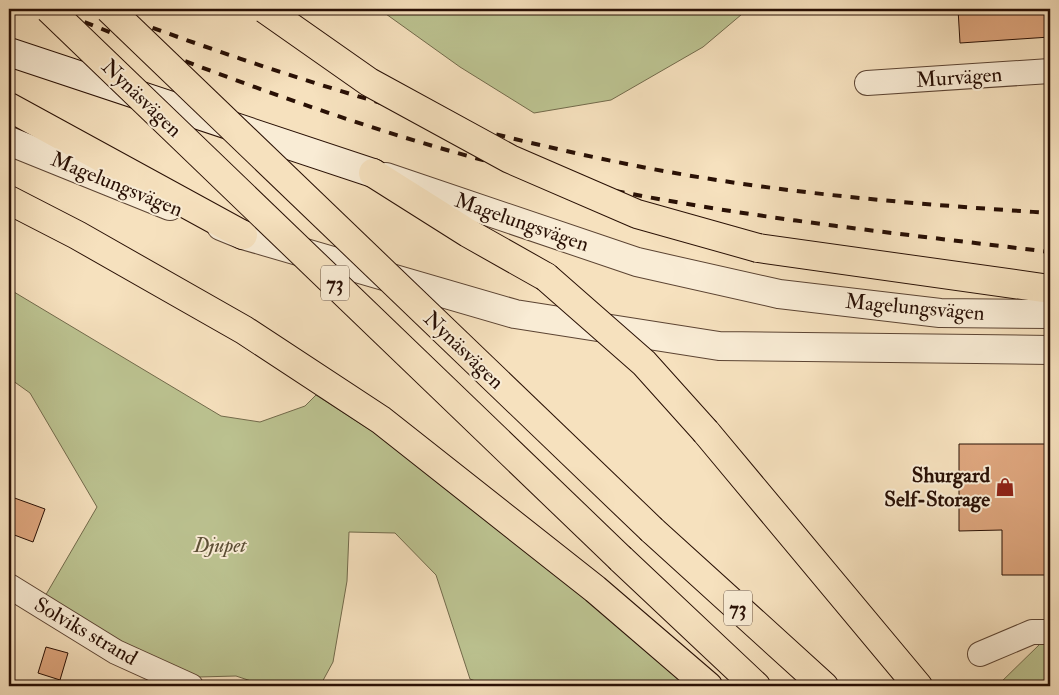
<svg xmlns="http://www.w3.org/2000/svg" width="1059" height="695" font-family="'IM FELL Double Pica',serif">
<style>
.green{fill:#bcc391;stroke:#726a4b}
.building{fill:#dfa77f;stroke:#291005}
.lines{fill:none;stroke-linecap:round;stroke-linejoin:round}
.minor-casing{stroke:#5c4433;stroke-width:26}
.tertiary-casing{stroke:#5c4433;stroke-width:30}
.secondary-casing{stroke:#291005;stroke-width:30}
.motorway-casing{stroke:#291005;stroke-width:30}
.minor{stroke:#f9ecd5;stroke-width:24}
.tertiary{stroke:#f9ecd5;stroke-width:28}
.secondary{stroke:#f9ecd5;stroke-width:28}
.motorway{stroke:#f6e1be;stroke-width:28}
.rail{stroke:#291005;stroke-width:4;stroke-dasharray:9 9;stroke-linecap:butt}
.motorway-bridge-casing{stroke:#291005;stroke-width:30;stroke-linecap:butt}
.motorway-bridge{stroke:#f6e1be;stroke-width:28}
.labels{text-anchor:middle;stroke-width:4;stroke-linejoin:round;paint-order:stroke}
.shield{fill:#f9ecd5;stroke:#675243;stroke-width:1}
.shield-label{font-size:20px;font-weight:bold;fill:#291005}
.street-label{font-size:21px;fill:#291005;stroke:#f9ecd5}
.poi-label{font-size:21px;font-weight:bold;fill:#291005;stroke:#f9ecd5;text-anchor:end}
.park-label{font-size:21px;font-style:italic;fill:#5c4f36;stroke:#f9ecd5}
</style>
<rect width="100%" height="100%" fill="#f6e1be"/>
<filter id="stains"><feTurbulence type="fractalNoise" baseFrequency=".004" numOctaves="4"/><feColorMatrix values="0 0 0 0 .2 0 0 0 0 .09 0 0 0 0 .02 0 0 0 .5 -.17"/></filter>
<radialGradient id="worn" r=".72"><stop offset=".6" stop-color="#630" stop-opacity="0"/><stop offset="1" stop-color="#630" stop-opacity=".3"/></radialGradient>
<g class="green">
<path d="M379,9H748L703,47L611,100L534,113L460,67Z"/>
<path d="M9,289L221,416L260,422L305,406L316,395L398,448L512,535L686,686H488L470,679L436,575L395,533L349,532L347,581L333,662L320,686H266L236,676L199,677L120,641L44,598L97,507L30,393L9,378Z"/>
<path d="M1040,644L1050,645V686H997Z"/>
</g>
<g class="building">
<path d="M958,9H1050V37L960,43Z"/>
<path d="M959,444H1050V575H1002V530L959,531Z"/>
<path d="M9,496L45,509L33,542L9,533Z"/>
<path d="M46,647L68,653L60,680L38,673Z"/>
</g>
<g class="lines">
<g class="minor-casing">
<g id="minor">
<path d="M867,83L1050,71"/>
<path d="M9,586L116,652L191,686"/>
<path d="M980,654L1032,632H1050"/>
</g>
</g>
<g class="tertiary-casing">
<g id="tertiary">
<path d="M9,141L170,206"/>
<path d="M386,177L637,262L779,294L940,313L1050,314"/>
<path d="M221,226L243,235L515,314L719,346L1050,350"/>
</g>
</g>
<g class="secondary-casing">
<path id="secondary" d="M9,52L373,173"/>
</g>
<g class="motorway-casing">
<g id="motorway">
<path d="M9,107L243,235"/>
<path d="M373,173L468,233L546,277"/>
<path d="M9,200L77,235L244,330L381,420L595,589L708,686"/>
<path d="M758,248L1050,289"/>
<path d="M706,432L918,686"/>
<path d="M652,530L824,686"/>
<path d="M621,559L756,686"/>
</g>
</g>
<use href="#minor" class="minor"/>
<use href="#tertiary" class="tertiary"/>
<use href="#secondary" class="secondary"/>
<use href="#motorway" class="motorway"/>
<g class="rail">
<path d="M51,9C211,72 370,134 538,174C706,214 879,231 1050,252"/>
<path d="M102,9C276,75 455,130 637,166C774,193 912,204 1050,213"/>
</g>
<g class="motorway-bridge-casing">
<g id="motorway-bridge">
<path d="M49,9L621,559"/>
<path d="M109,9L652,530"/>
<path d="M265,9L369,82L510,159L637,214L758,248"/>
<path d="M546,277L644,363L706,432"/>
</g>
</g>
<use href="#motorway-bridge" class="motorway-bridge"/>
</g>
<defs>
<g id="shop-bare" transform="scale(1.5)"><path d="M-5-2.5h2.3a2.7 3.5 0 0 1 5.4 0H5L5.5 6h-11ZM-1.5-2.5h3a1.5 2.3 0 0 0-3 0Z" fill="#8f2418" stroke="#f9ecd5" stroke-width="2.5" paint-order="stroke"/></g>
</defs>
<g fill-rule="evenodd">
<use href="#shop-bare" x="1005" y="487"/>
</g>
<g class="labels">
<g class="shield">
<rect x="321" y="265.5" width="28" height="35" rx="4"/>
<rect x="724" y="590.5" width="28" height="35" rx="4"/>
</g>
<g class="shield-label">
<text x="335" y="290">73</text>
<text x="738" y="615">73</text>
</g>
<g class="street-label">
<text transform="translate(959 77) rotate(-4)" y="7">Murvägen</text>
<text transform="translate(142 98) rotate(44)" y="7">Nynäsvägen</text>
<text transform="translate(117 184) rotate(22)" y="7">Magelungsvägen</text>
<text transform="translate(522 222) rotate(19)" y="7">Magelungsvägen</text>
<text transform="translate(915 307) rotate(5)" y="7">Magelungsvägen</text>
<text transform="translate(464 350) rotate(44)" y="7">Nynäsvägen</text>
<text transform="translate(86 631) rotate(30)" y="7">Solviks strand</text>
</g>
<g class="poi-label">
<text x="990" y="482">Shurgard<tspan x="990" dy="24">Self-Storage</tspan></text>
</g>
<g class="park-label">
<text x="220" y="552">Djupet</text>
</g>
</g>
<rect width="1059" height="695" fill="none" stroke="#f6e1be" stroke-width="30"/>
<rect x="10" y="10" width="1039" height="675" fill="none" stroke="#291005" stroke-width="2.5"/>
<rect x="15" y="15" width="1029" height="665" fill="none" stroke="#291005"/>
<rect width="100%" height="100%" filter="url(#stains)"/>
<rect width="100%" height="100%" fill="url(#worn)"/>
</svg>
